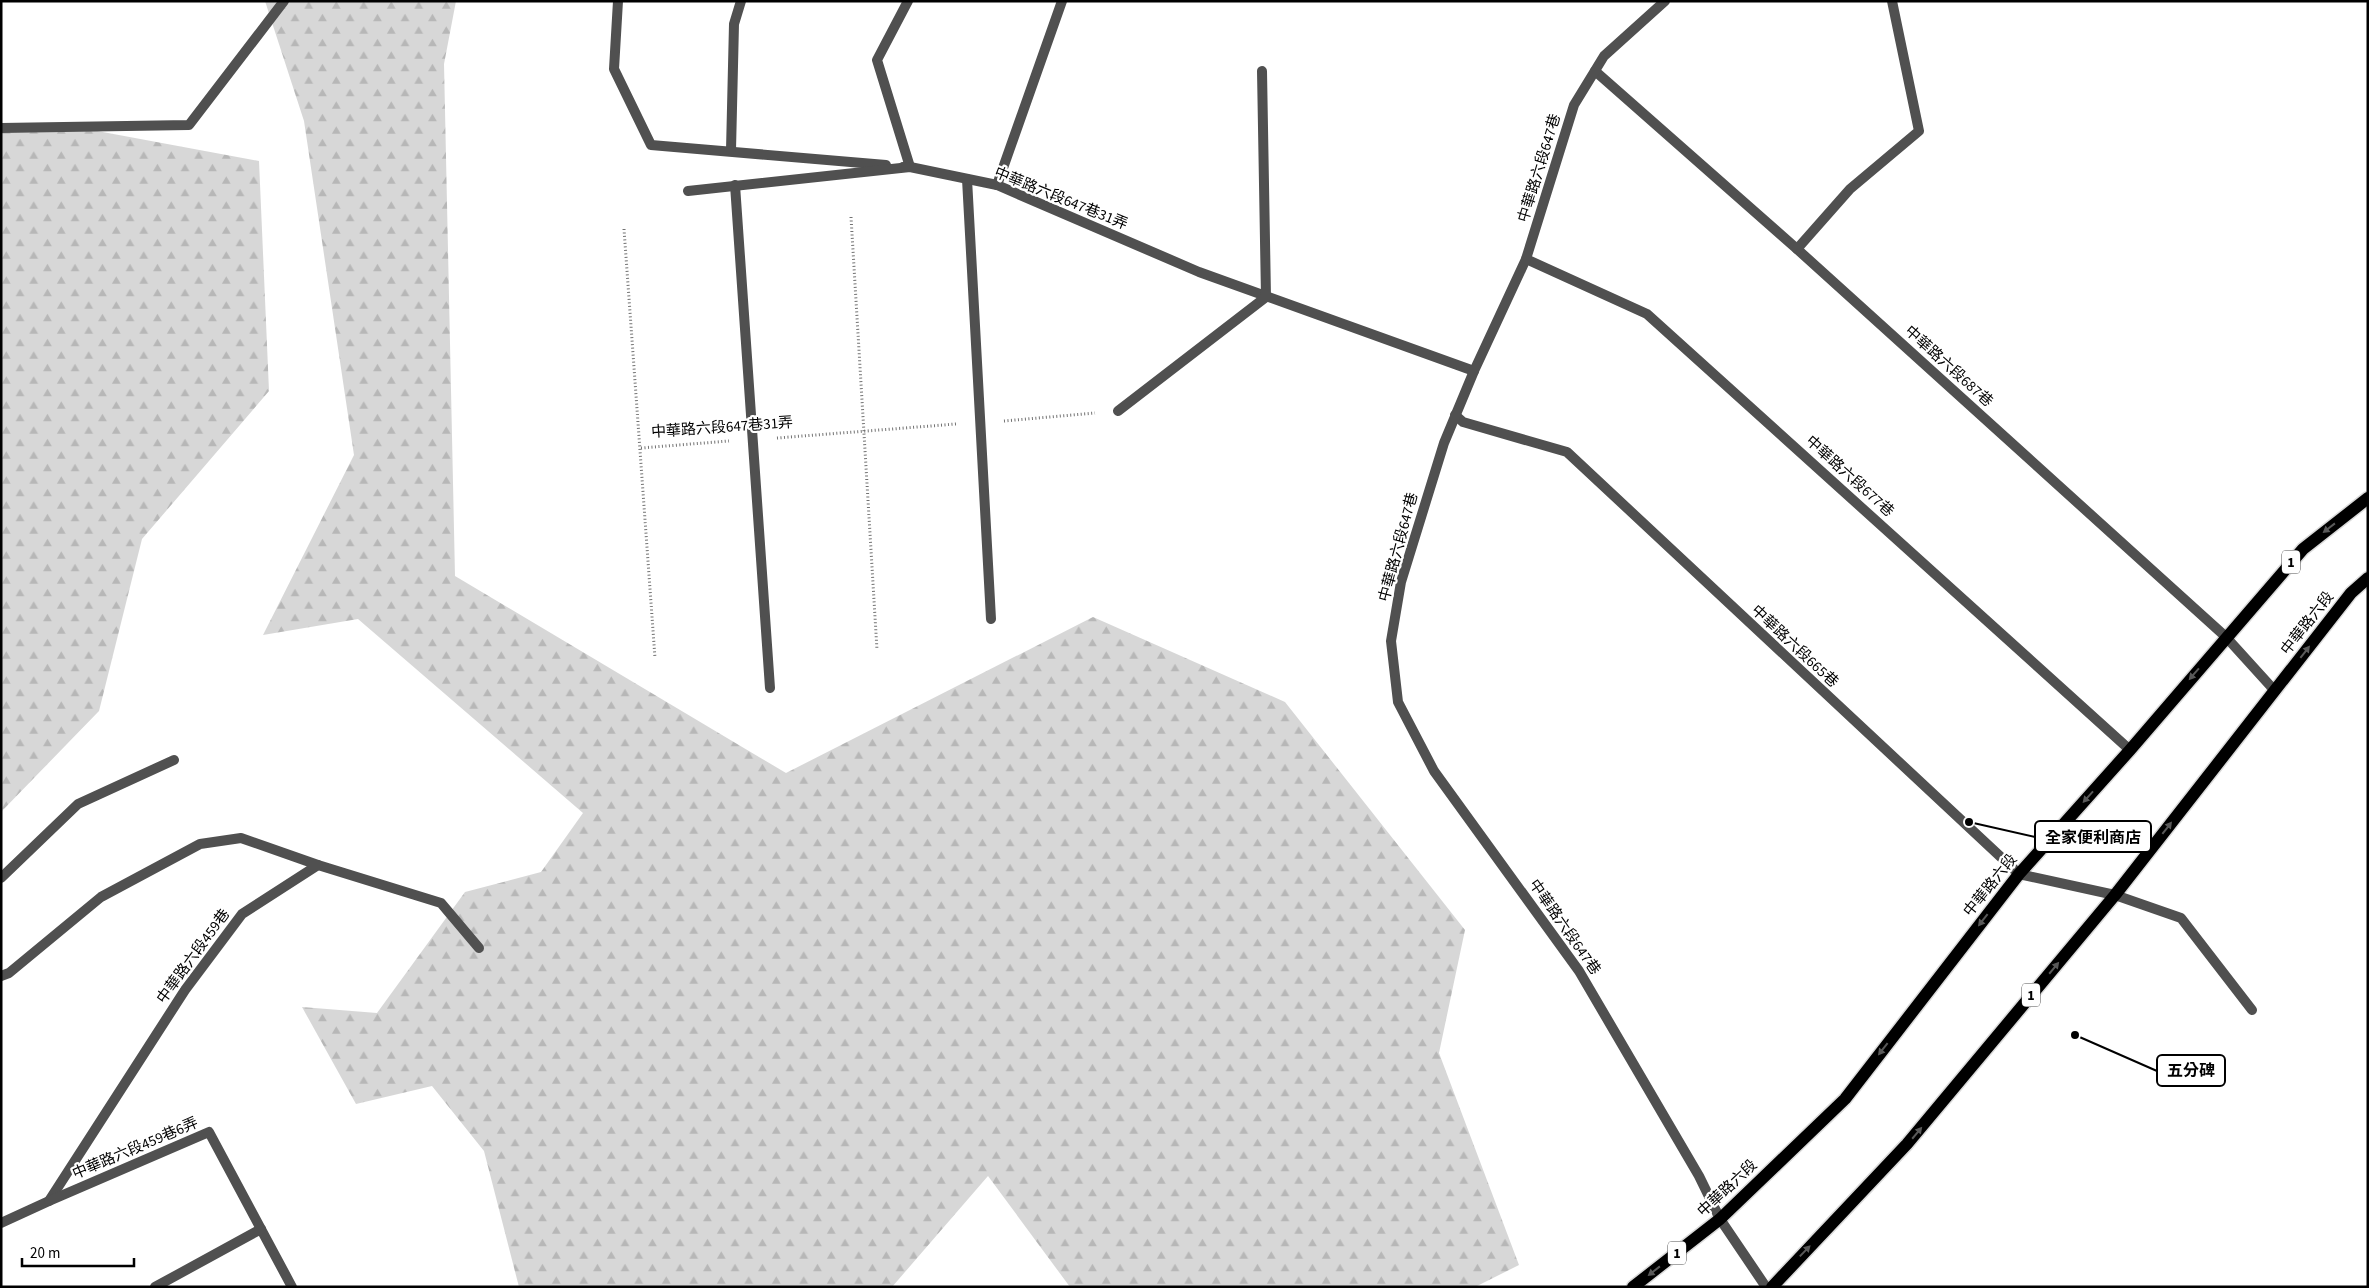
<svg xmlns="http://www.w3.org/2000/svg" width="2369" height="1288" font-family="'Source Sans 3','Noto Sans TC',sans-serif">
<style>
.forest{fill:url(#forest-firs)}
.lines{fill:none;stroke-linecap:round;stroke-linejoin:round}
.primary-casing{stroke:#dbdbdb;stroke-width:15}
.path{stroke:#727272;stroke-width:3;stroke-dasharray:1 2.5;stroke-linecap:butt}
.service{stroke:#505050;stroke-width:10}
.minor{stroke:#505050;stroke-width:10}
.primary{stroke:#000;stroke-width:12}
.oneway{fill:#595959}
.labels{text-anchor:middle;stroke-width:4.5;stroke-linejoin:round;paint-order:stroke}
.shield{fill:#fff;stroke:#4c4c4c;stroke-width:1}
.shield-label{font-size:14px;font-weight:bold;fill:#000}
.street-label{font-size:15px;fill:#000;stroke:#fff}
.leader{fill:none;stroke:#000;stroke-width:2}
.callout-dot{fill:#000;stroke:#fff;stroke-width:2}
.callout{fill:#fff;stroke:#000;stroke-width:2}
.callout-label{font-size:16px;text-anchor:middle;font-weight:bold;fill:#000}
</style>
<defs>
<pattern id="forest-firs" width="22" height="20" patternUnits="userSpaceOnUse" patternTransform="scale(1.25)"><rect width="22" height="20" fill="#d7d7d7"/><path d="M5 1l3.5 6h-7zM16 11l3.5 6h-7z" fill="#b7b7b7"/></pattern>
</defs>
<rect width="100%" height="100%" fill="#fff"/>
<g class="forest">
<path d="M265,1H456L444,64L455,576L786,773L1093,617L1285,702L1465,930L1439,1053L1519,1265L1475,1287H1070L988,1176L892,1287H519L484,1151L432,1086L356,1104L302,1007L377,1013L465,892L541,872L583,813L358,619L263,635L354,455L304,121Z"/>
<path d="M65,125L259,161L269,391L142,539L99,711L1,812V126Z"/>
</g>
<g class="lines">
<g class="primary-casing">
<g id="primary">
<path d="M1633,1287L1720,1219L1845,1099L2019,874L2130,750L2303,549L2368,498"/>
<path d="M1772,1287L1907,1144L2115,895L2351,593L2368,578"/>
</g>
</g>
<g class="path">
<path d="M851,217L877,650"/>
<path d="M624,229L655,658"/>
<path d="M1004,421L1095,413"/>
<path d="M777,438L956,424"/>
<path d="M641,448L729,441"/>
</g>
<g class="service">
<path d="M618,1L614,69L651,145L886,165"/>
<path d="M1595,71L1797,249L2226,637L2275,691"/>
<path d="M1,128L189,125L284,1"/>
<path d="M731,150L734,24L741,1"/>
<path d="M903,167H910L877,60L908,1"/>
<path d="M967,179L991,619"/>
<path d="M735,185L770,688"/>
<path d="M997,185L1062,1"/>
<path d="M688,191L910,167L997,185L1199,272L1474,371"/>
<path d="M1797,249L1850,189L1919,131L1892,1"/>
<path d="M1526,259L1647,314L2130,750"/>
<path d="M1118,411L1266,297L1262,71"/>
<path d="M1455,415L1463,422L1567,452L2019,874L2115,895L2181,918L2252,1010"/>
<path d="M318,865L441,903L479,948"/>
<path d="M1,878L78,804L174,760"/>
<path d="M1,976L9,973L101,897L200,844L241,838L318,865L242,914L185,990L49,1201L1,1223"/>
<path d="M49,1201L209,1132L292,1287"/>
<path d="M155,1287L261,1229"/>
</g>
<path class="minor" d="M1665,1L1604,56L1574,105L1526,259L1474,371L1444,443L1401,582L1391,641L1398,702L1434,771L1579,971L1699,1176L1720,1219L1766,1287"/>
<use href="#primary" class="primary"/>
</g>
<defs><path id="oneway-solid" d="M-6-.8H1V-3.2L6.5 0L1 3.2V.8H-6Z" transform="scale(1.25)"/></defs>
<g class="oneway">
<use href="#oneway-solid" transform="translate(2329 528) rotate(142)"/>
<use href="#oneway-solid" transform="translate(2305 652) rotate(-52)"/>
<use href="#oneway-solid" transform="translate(2194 674) rotate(131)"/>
<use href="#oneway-solid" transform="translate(2088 797) rotate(132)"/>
<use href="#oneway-solid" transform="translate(2167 828) rotate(-52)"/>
<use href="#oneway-solid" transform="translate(1983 920) rotate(128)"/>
<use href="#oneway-solid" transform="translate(2054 968) rotate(-50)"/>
<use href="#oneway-solid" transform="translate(1883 1049) rotate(128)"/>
<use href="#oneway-solid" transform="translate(1917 1133) rotate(-50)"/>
<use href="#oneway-solid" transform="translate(1805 1251) rotate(-46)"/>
<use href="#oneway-solid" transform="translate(1654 1271) rotate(142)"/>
</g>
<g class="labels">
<g class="shield">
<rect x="2282" y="550.5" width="18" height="23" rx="4"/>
<rect x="2022" y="983.5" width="18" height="23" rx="4"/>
<rect x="1668" y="1241.5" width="18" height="23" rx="4"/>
</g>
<g class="shield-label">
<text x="2291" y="567">1</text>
<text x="2031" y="1000">1</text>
<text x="1677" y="1258">1</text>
</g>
<g class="street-label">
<text transform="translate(1539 168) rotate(-73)" y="5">中華路六段647巷</text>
<text transform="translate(1061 198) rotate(22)" y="5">中華路六段647巷31弄</text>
<text transform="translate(1949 366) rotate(42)" y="5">中華路六段687巷</text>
<text transform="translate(722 427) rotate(-4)" y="5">中華路六段647巷31弄</text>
<text transform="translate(1850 476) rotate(42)" y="5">中華路六段677巷</text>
<text transform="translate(1398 547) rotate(-75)" y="5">中華路六段647巷</text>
<text transform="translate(2307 623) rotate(-52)" y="5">中華路六段</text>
<text transform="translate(1795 646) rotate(43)" y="5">中華路六段665巷</text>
<text transform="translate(1990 885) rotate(-51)" y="5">中華路六段</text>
<text transform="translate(1565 927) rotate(55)" y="5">中華路六段647巷</text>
<text transform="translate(193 956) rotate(-54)" y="5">中華路六段459巷</text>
<text transform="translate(135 1148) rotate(-23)" y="5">中華路六段459巷6弄</text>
<text transform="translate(1727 1188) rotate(-43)" y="5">中華路六段</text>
</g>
</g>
<path class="leader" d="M1969 822L2035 837M2075 1035L2157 1071"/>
<g class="callout-dot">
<circle cx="1969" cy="822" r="5"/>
<circle cx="2075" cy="1035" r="5"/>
</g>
<g class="callout">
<rect x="2035" y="821" width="116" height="31" rx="5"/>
<rect x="2157" y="1055" width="68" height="31" rx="5"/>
</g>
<g class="callout-label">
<text x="2093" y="843">全家便利商店</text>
<text x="2191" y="1076">五分碑</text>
</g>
<rect width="2369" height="1288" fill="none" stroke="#000000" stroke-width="5"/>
<path d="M22 1258v8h112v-8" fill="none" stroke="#000000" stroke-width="2.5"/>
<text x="30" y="1258" font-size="15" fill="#000000" stroke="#ffffff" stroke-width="4" paint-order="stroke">20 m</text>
</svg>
